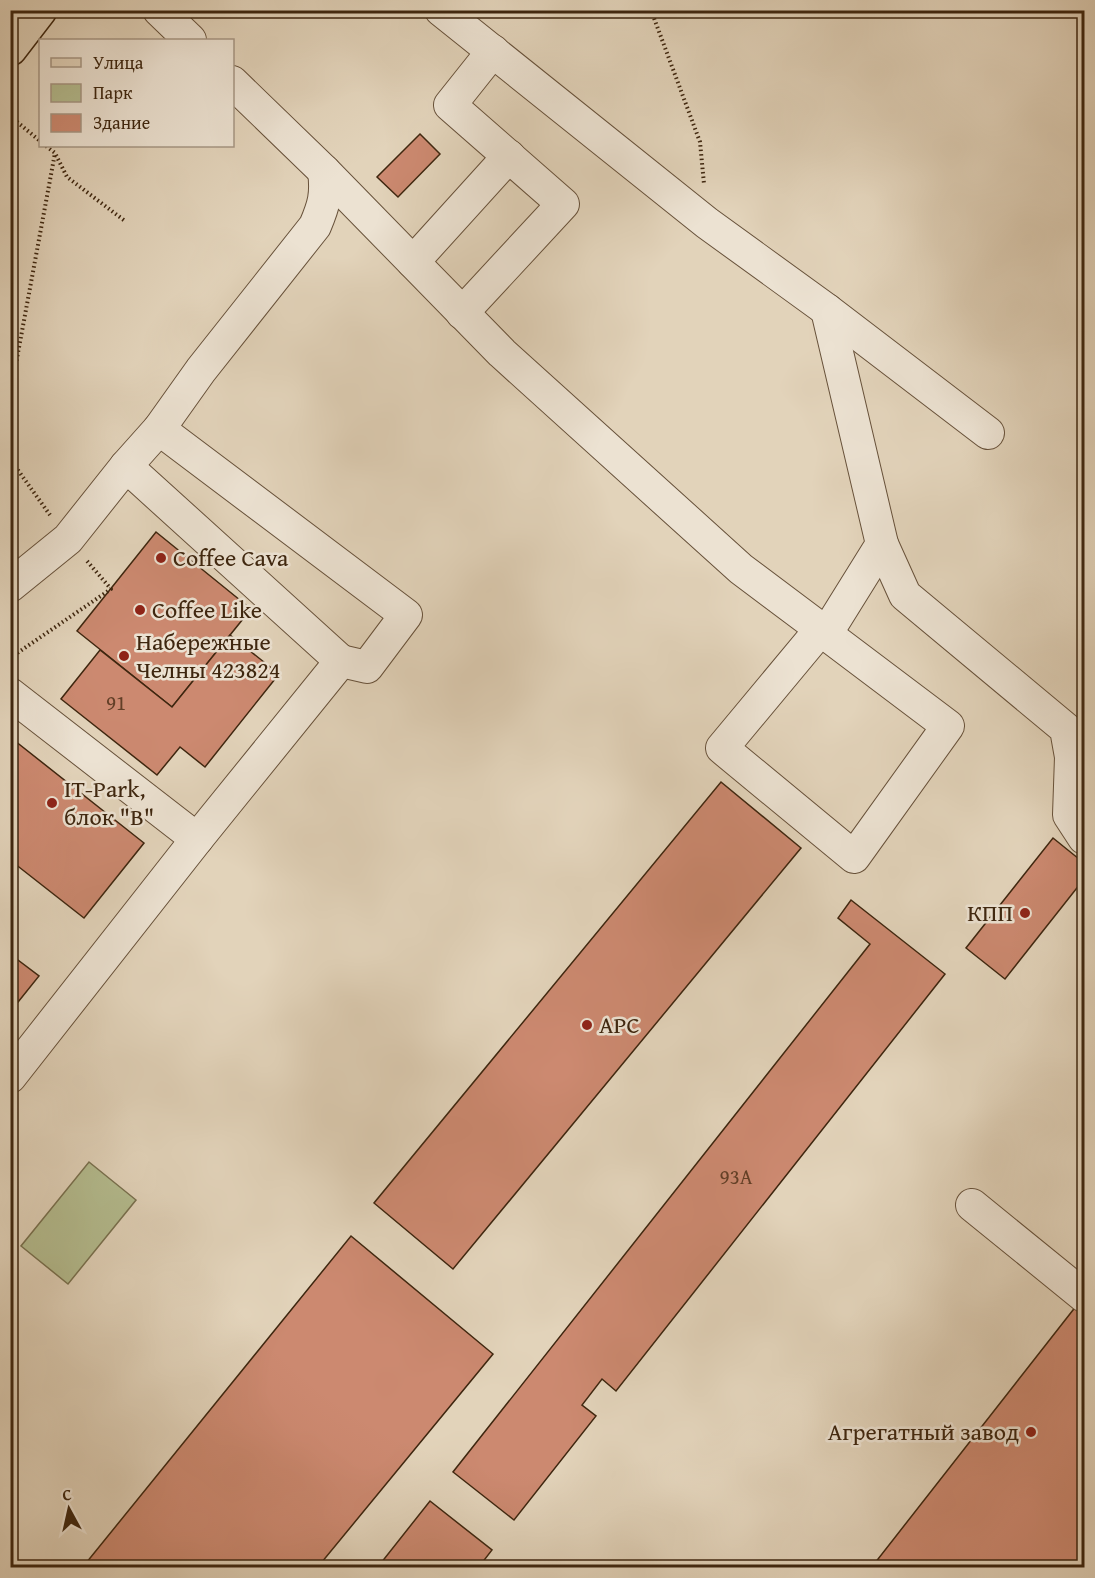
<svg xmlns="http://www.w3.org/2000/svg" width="1095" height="1578" font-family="'Gentium Book Plus',serif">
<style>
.green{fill:#b4bc8f;stroke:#79714f;stroke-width:1.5}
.building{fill:#cc8970;stroke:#3e260f;stroke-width:1.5}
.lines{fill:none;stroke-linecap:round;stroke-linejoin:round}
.minor-casing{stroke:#67513a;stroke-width:34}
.major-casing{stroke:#3e260f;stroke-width:36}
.path{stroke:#3e260f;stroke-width:4;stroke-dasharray:1.5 3;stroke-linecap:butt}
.minor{stroke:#ece2d2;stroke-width:32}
.major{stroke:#e2d3ba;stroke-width:33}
.poi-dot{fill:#8f2418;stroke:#ece2d2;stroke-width:2}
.labels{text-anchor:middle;stroke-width:5;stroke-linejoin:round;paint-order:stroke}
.number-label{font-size:21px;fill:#623f27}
.poi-label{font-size:24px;fill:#3e260f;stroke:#ece2d2;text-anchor:start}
</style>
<rect width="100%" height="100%" fill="#e2d3ba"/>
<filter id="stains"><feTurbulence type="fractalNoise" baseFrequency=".00333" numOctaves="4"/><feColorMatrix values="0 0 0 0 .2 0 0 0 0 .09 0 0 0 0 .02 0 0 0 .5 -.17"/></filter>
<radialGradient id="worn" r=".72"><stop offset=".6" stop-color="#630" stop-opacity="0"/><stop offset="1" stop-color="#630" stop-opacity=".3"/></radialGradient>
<path class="green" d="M89,1162L136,1200L68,1284L21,1246Z"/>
<g class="building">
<path d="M420,134L440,154L398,197L377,177Z"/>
<path d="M156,532L251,609L172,707L77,631Z"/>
<path d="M230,635L279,674L205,767L180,747L157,775L61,699L100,650L172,707Z"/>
<path d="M10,737L144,843L84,918L10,860Z"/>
<path d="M721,782L801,848L453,1269L374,1203Z"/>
<path d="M1053,838L1084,863V879L1005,979L966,948Z"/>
<path d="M851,900L945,974L616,1391L602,1379L582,1405L596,1416L514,1520L453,1472L870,944L838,918Z"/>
<path d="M10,954L39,976L10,1012Z"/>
<path d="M351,1236L493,1354L317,1568H82Z"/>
<path d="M1084,1296V1568H871Z"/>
<path d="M430,1501L492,1550L478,1568H377Z"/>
</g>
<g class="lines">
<g class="minor-casing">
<g id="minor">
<path d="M159,10L190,40"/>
<path d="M441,10L707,223L827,310L988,433"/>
<path d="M232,82L324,171L502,353L741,569L821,629L826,634L948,726L854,857L722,748L821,629"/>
<path d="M413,262L509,156"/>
<path d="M462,313L563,204L450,105L493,51"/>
<path d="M159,429L406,615L367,667L341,661"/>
<path d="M882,544L905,595L1066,729L1071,757L1069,815L1084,838"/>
<path d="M10,586L68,539L126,466L159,429L201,370L315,226C324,205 327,194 324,171"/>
<path d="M826,634L882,544L827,310"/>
<path d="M10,694L197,839"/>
<path d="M10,1077L197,839L341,661L126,466"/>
<path d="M972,1205L1084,1296"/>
</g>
</g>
<g class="major-casing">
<path id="major" d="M10,49L40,10"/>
</g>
<g class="path">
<path d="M651,10L700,142L704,184"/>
<path d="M10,116L40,141"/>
<path d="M46,146L55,153L67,177L125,221"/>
<path d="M10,396L55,153"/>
<path d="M10,459L50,515"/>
<path d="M10,658L111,589L87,561"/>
</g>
<use href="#minor" class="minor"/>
<use href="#major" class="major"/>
</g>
<g class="poi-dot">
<circle cx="161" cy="558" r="6"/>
<circle cx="140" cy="610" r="6"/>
<circle cx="124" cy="656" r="6"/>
<circle cx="52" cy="803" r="6"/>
<circle cx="1025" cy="913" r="6"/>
<circle cx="587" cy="1025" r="6"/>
<circle cx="1031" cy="1432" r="6"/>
</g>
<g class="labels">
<g class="number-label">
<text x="116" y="710">91</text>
<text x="736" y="1184">93А</text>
</g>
<g class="poi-label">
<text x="173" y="566">Coffee Cava</text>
<text x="152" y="618">Coffee Like</text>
<text x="136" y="650">Набережные<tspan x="136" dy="28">Челны 423824</tspan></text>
<text x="64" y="797">IT-Park,<tspan x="64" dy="28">блок "В"</tspan></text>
<text x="1013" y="921" text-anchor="end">КПП</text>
<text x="599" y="1033">АРС</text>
<text x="1019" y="1440" text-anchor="end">Агрегатный завод</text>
</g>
</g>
<rect width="1095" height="1578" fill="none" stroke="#e2d3ba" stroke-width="36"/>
<rect x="12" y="12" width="1071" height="1554" fill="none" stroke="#3e260f" stroke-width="3"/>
<rect x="18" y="18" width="1059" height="1542" fill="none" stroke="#3e260f" stroke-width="1.5"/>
<rect x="39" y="39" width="195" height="108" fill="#ece2d2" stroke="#a69784" stroke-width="1.5"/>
<rect x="51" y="58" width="30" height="9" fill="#e2d3ba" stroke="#a69784" stroke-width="1.5"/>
<text x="93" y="69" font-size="18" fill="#3e260f">Улица</text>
<rect x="51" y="84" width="30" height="18" fill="#b4bc8f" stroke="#a69784" stroke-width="1.5"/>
<text x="93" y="99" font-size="18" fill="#3e260f">Парк</text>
<rect x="51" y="114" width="30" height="18" fill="#cc8970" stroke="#a69784" stroke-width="1.5"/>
<text x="93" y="129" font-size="18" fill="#3e260f">Здание</text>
<g transform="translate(69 1509) rotate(352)" stroke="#ece2d2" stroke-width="4.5" paint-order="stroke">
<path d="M0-4.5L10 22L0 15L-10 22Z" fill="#3e260f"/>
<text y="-9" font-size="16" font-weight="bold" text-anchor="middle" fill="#3e260f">С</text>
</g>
<rect width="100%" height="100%" filter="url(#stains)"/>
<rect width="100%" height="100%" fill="url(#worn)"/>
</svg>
